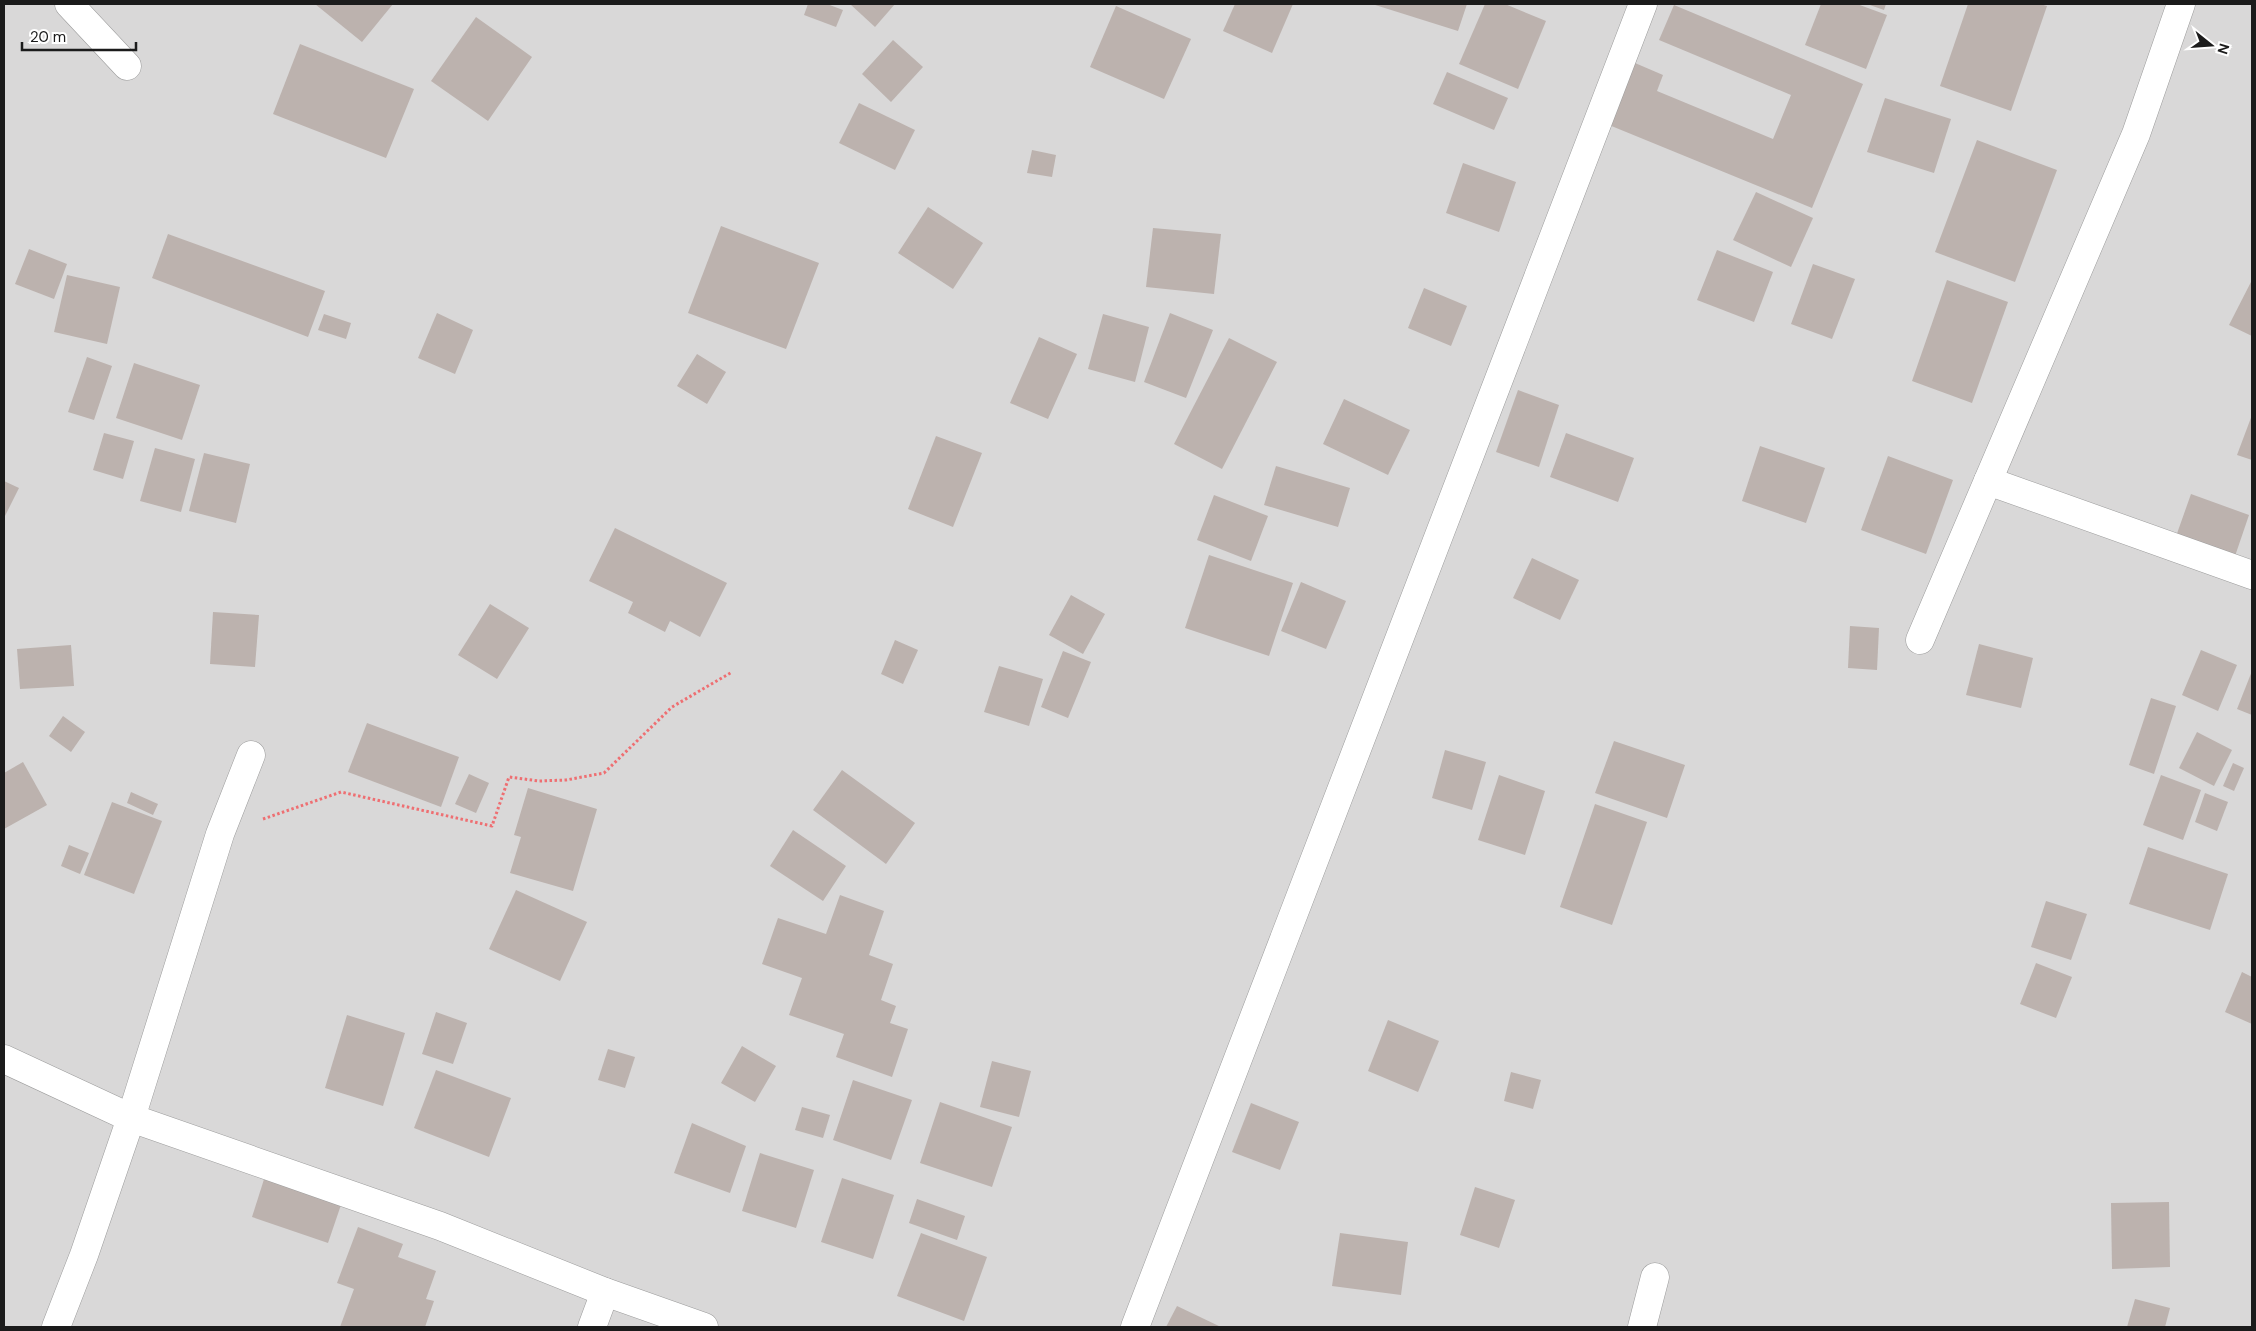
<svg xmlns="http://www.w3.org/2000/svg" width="2256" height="1331" font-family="'DM Sans',sans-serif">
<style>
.residential{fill:#d9d8d8}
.building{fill:#bcb2ae}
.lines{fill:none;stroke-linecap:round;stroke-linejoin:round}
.minor-casing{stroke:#9c9c9c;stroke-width:29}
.path{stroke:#ee6f72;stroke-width:3;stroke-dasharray:2.5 2.5;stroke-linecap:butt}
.minor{stroke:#fff;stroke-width:28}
</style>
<rect width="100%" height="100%" fill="#ece7e1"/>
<rect class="residential" x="4" y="4" width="2248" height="1323"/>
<g class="building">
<path d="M315,4H393L362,42Z"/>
<path d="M808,4H827L843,10L836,27L804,15Z"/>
<path d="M850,4H895L875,27Z"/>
<path d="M1235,4H1293L1272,53L1223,31Z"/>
<path d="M1372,4H1467L1458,31Z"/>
<path d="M1485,4H1505L1546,21L1518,89L1459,64Z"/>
<path d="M1821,4H1857L1887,15L1866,69L1805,45Z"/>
<path d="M1867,4H1886L1884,10Z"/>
<path d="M1968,4H2040L2047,6L2011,111L1940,86Z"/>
<path d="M1674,5L1863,84L1812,208L1609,125L1635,63L1663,75L1657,91L1773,139L1791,95L1659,40Z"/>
<path d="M1116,6L1191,39L1164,99L1090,67Z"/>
<path d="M476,17L532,57L488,121L431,81Z"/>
<path d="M893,40L923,67L891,102L862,74Z"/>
<path d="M300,44L414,89L386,158L273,114Z"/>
<path d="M1447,72L1508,98L1494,130L1433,104Z"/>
<path d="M1885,98L1951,119L1934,173L1867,152Z"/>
<path d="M859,103L915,130L895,170L839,143Z"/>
<path d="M1977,140L2057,170L2015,282L1935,252Z"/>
<path d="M1032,150L1056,155L1052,177L1027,173Z"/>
<path d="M1463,163L1516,182L1499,232L1446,213Z"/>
<path d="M1756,192L1813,218L1791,267L1733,240Z"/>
<path d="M928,207L983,243L953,289L898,253Z"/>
<path d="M721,226L819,263L786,349L688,313Z"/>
<path d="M1153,228L1221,234L1214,294L1146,287Z"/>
<path d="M168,234L325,291L308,337L152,278Z"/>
<path d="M29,249L67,264L54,299L15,284Z"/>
<path d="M1717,250L1773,272L1754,322L1697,300Z"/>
<path d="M1813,264L1855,279L1832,339L1791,324Z"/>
<path d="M67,275L120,287L107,344L54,332Z"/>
<path d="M1947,280L2008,302L1972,403L1912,381Z"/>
<path d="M2252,280V336L2229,325Z"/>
<path d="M1424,288L1467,306L1451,346L1408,328Z"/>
<path d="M437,313L473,330L455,374L418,358Z"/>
<path d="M1170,313L1213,330L1186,398L1144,382Z"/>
<path d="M324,314L351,323L346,339L318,330Z"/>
<path d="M1103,314L1149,327L1135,382L1088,369Z"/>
<path d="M1039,337L1077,354L1048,419L1010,403Z"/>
<path d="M1229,338L1277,362L1222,469L1174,444Z"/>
<path d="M697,354L726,372L707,404L677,386Z"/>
<path d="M87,357L112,366L94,420L68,412Z"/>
<path d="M134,363L200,385L182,440L116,418Z"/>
<path d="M1518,390L1559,405L1539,467L1496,452Z"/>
<path d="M1344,399L1410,430L1388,475L1323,444Z"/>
<path d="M2252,415V460L2237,455Z"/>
<path d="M104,433L134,441L123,479L93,470Z"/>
<path d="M1566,433L1634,458L1618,502L1550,477Z"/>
<path d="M936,436L982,453L953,527L908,509Z"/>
<path d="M1760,446L1825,468L1806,523L1742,501Z"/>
<path d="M155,448L195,459L181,512L140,501Z"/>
<path d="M204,453L250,464L236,523L189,511Z"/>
<path d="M1888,456L1953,480L1926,554L1861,530Z"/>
<path d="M1276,466L1350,488L1338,527L1264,505Z"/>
<path d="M4,481L19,488L4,518Z"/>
<path d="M2191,494L2249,515L2233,562L2174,542Z"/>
<path d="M1214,495L1268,516L1251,561L1197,540Z"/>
<path d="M615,528L727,583L700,637L670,621L665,632L628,613L633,602L589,581Z"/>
<path d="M1209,555L1293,583L1269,656L1185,628Z"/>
<path d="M1532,558L1579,580L1560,620L1513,598Z"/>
<path d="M1301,582L1346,601L1326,649L1281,631Z"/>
<path d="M1071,595L1105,614L1083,654L1049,635Z"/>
<path d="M490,604L529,628L497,679L458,655Z"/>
<path d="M213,612L259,615L255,667L210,664Z"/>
<path d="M1850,626L1879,628L1877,670L1848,668Z"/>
<path d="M895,640L918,650L903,684L881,674Z"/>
<path d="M1979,644L2033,658L2021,708L1966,695Z"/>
<path d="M71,645L74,686L20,689L17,649Z"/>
<path d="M2201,650L2237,665L2218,711L2182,695Z"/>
<path d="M1063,651L1091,662L1068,718L1041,707Z"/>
<path d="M999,666L1043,679L1029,726L984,712Z"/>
<path d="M2252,671V715L2237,709Z"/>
<path d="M2151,698L2176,706L2154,774L2129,765Z"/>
<path d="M63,716L85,732L71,752L49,736Z"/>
<path d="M367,723L459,757L441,807L348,772Z"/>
<path d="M2197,732L2232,750L2214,786L2179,768Z"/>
<path d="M1614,741L1685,765L1667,818L1595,793Z"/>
<path d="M1445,750L1486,762L1472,810L1432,798Z"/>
<path d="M23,762L47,805L4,829V773Z"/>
<path d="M2233,763L2244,768L2234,791L2223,786Z"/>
<path d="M842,770L915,823L886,864L813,810Z"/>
<path d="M469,774L489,783L476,813L455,804Z"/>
<path d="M1499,775L1545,791L1525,855L1478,840Z"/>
<path d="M2161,775L2201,790L2183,840L2143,825Z"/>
<path d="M528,788L597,809L573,891L510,873L521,837L514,835Z"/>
<path d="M131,792L158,804L153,815L127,803Z"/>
<path d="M2205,793L2228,802L2217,831L2195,822Z"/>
<path d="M112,802L162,821L134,894L84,875Z"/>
<path d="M1595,804L1647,822L1612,925L1560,907Z"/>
<path d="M793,830L846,866L823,901L770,866Z"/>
<path d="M69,845L89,853L80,874L61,866Z"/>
<path d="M2148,847L2228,874L2210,930L2129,904Z"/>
<path d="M516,890L587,922L560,981L489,949Z"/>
<path d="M840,895L884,911L869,955L893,964L881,1000L896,1006L890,1023L908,1029L892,1077L836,1057L844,1034L789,1015L802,978L762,964L778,918L826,934Z"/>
<path d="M2046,901L2087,914L2071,960L2031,947Z"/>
<path d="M2036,963L2072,977L2056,1018L2020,1004Z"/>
<path d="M2242,972L2252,977V1024L2225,1012Z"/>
<path d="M436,1012L467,1023L453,1064L422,1054Z"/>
<path d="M347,1015L405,1033L383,1106L325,1088Z"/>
<path d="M1388,1020L1439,1041L1418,1092L1368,1071Z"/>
<path d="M742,1046L776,1066L755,1102L721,1083Z"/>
<path d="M608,1049L635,1057L625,1088L598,1080Z"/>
<path d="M992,1061L1031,1071L1019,1117L980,1107Z"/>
<path d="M436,1070L511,1098L489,1157L414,1128Z"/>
<path d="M1511,1072L1541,1080L1533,1109L1504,1101Z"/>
<path d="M853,1080L912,1100L891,1160L833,1140Z"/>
<path d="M940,1102L1012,1127L992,1187L920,1163Z"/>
<path d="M1251,1103L1299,1122L1280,1170L1232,1152Z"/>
<path d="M802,1107L830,1115L823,1138L795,1130Z"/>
<path d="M692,1123L746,1146L730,1193L674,1173Z"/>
<path d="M760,1153L814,1170L796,1228L742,1211Z"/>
<path d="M266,1173L343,1199L328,1243L252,1217Z"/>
<path d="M842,1178L894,1195L873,1259L821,1242Z"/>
<path d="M1475,1187L1515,1200L1499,1248L1460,1235Z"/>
<path d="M917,1199L965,1216L957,1240L909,1223Z"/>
<path d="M2169,1202L2170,1267L2112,1269L2111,1203Z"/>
<path d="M358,1227L403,1244L398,1257L436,1271L426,1299L434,1301L425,1327H340L354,1289L337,1283Z"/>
<path d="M921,1233L987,1257L964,1321L897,1296Z"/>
<path d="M1340,1233L1408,1242L1401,1295L1332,1286Z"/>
<path d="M2135,1299L2170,1308L2165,1327H2127Z"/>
<path d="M1177,1306L1221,1327H1166Z"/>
</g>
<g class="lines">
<g class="minor-casing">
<g id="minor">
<path d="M69,4L127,66"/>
<path d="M1988,481L2252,575"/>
<path d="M1920,640L2136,134L2181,4"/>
<path d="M4,1059L131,1118L440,1226L605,1292L704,1327"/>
<path d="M56,1327L84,1255L131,1118L220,834L251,755"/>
<path d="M592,1327L605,1292"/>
<path d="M1135,1327L1643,4"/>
<path d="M1642,1327L1655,1277"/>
</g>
</g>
<path class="path" d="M263,819L341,792L492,826L509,777L539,781L566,780L604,773L672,707L732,672"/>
<use href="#minor" class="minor"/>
</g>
<rect width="2256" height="1331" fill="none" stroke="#1b1b1b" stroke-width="10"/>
<g transform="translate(2211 45) rotate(107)" stroke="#ffffff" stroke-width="4" paint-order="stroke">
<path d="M0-4L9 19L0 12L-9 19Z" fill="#1b1b1b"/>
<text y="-8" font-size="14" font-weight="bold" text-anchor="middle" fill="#1b1b1b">N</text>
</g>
<path d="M22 42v8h114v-8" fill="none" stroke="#1b1b1b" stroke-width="2.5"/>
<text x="30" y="42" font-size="15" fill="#1b1b1b" stroke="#ffffff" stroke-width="4" paint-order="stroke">20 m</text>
</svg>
